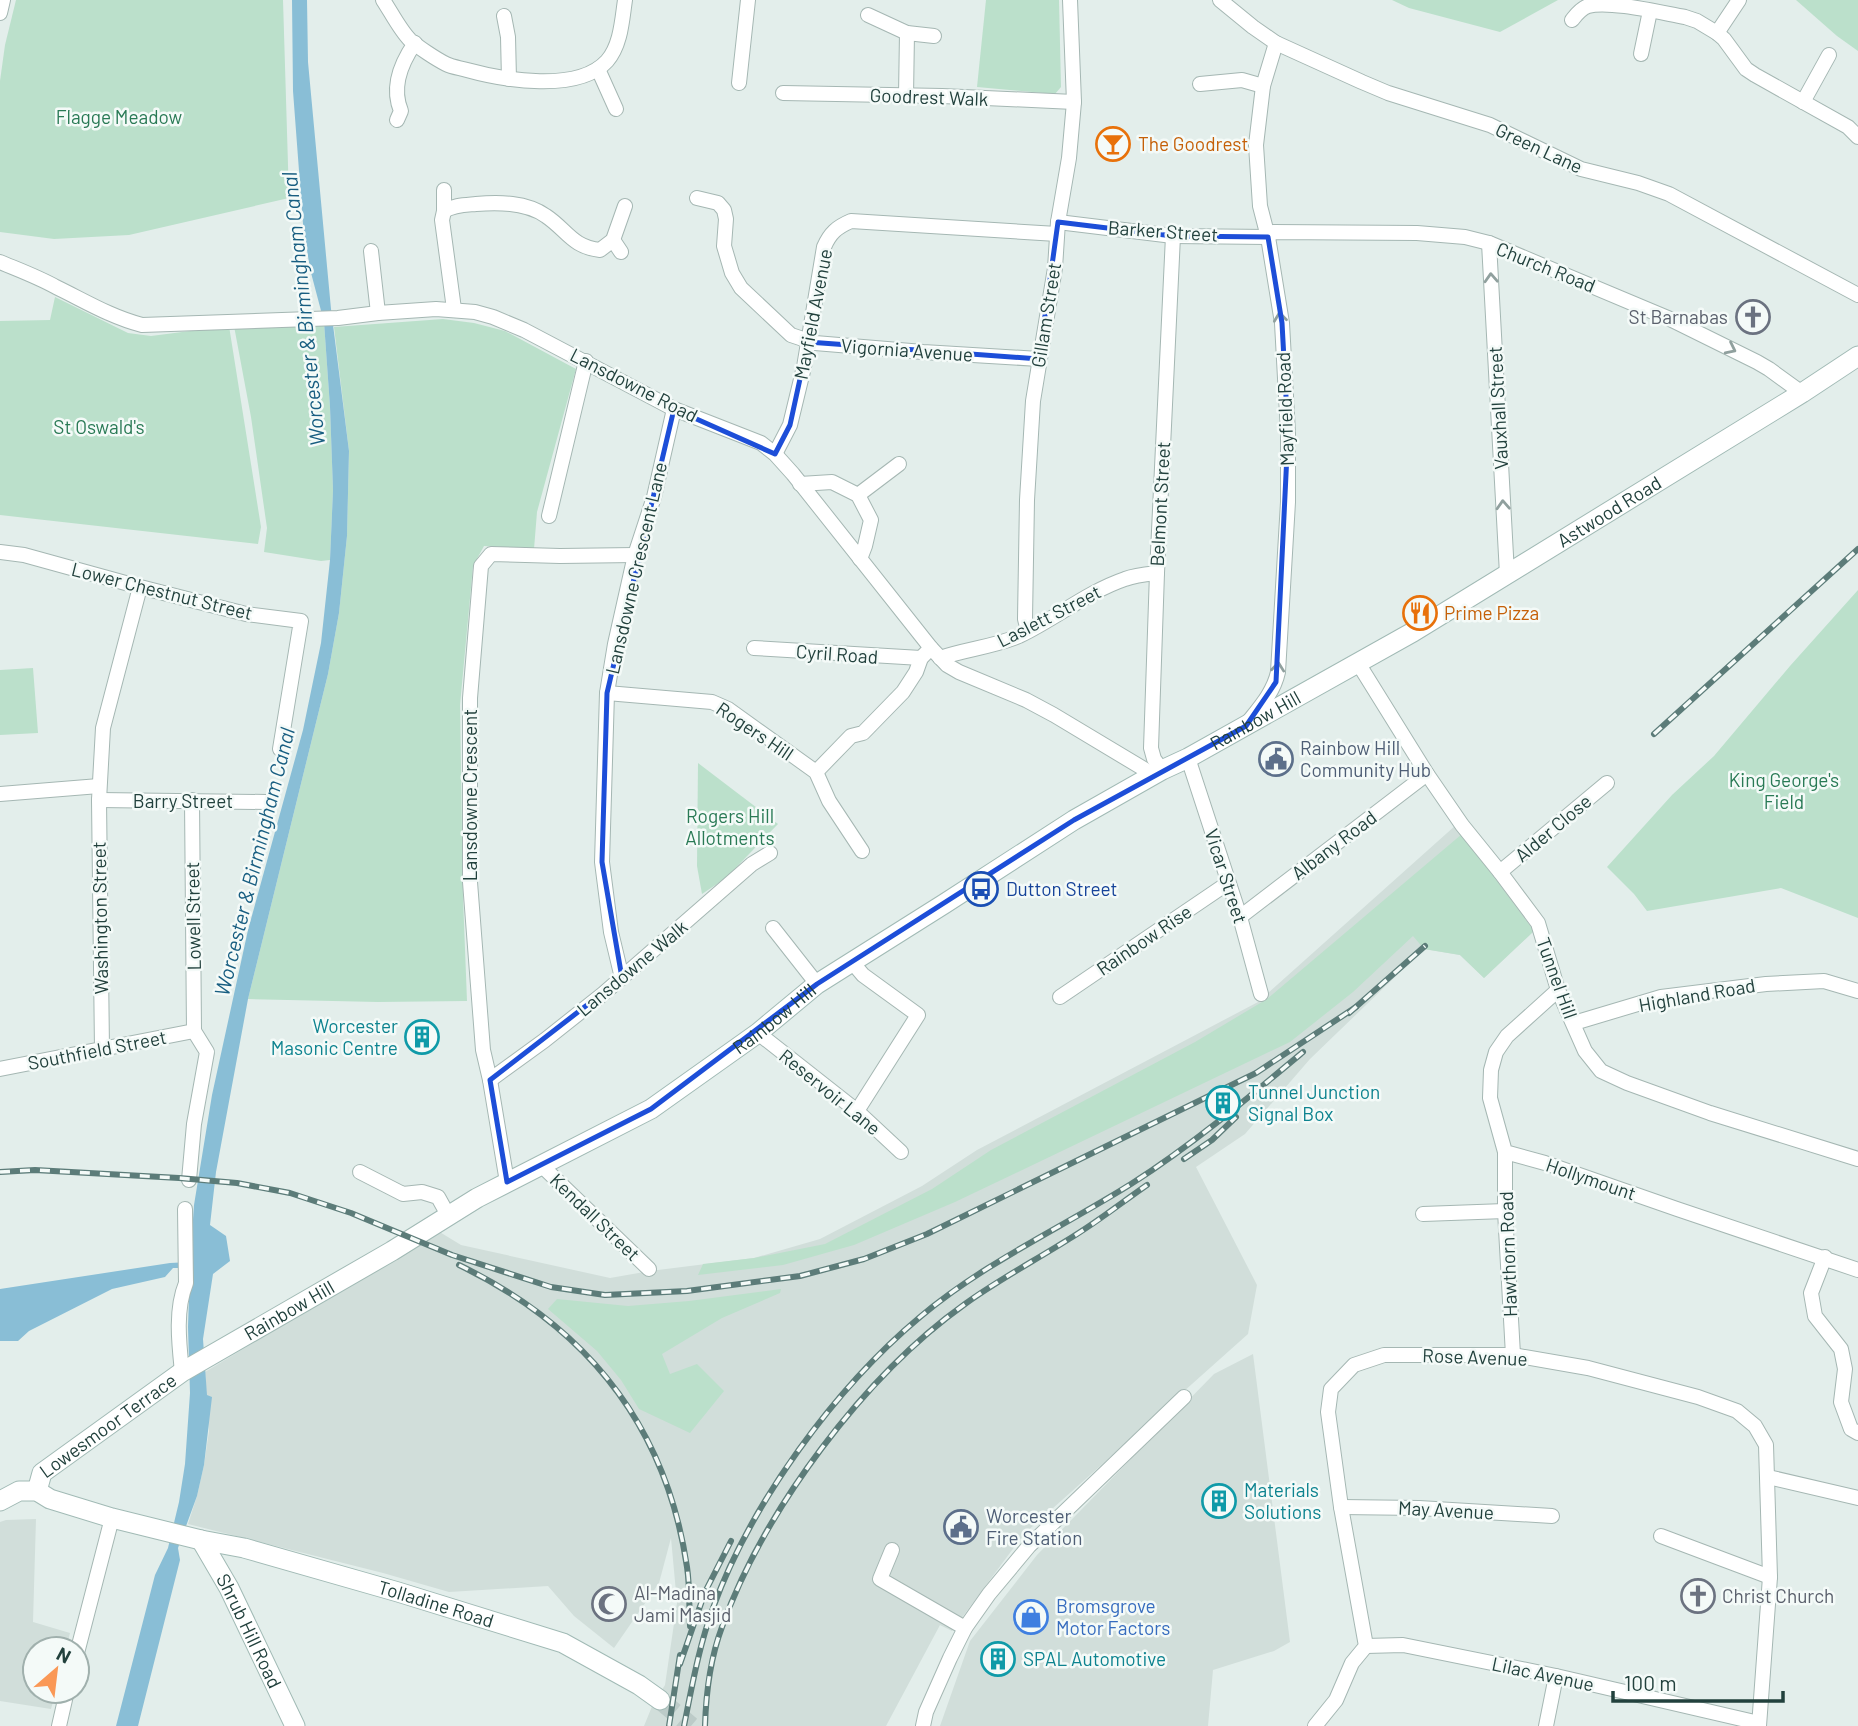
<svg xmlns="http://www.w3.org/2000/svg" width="1858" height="1726" font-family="Barlow,sans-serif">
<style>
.built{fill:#d1deda}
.green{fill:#bbe0cb}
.water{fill:#89bed6}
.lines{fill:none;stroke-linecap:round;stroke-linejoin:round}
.secondary-tunnel{stroke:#bccbc8;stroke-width:19;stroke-dasharray:19 10;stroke-linecap:butt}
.minor-casing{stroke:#a5b7b3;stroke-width:16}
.secondary-casing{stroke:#a1bab5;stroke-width:21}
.minor{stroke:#fff;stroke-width:14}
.secondary{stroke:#fff;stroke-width:19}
.rail-casing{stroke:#5c7c79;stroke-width:6}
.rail{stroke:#f4faf8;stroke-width:3.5;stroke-dasharray:10;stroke-linecap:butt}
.oneway{stroke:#90a09e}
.marked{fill:none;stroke:#1d4ed8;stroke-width:5;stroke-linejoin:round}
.labels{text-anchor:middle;stroke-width:5;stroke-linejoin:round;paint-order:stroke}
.street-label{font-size:19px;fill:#22413d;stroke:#f4faf8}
.park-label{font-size:19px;fill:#297a55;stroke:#f4faf8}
.food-label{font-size:19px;fill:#c56008;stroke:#f4faf8;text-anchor:start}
.worship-label{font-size:19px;fill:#5b616d;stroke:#f4faf8;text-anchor:start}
.service-label{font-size:19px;fill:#4e5e75;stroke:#f4faf8;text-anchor:start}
.transit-label{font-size:19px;fill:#164399;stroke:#f4faf8;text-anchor:start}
.culture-label{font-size:19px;fill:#0d838f;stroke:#f4faf8;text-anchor:start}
.shop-label{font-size:19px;fill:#366cbe;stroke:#f4faf8;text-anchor:start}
.water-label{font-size:21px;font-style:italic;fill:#185e81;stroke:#f4faf8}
</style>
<rect width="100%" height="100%" fill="#e3eeeb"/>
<g class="built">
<path d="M1456,825L1534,931L1484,978L1460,955L1424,949L1310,1059L1245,1134L1196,1167L1257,1285L1248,1334L1024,1534L952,1631L940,1625L886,1726H644L653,1704L665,1685L677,1603L671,1538L659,1583L614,1648L574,1616L548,1586L449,1592L383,1573L188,1524L197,1496L204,1465L209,1431L205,1372L438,1231L461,1245L610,1278L650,1271L754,1258L820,1239L922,1186L977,1150L1258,1002Z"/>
<path d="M1253,1354L1290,1642L1274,1651L1213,1670L1208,1726H940L970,1641L1037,1555L1214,1374Z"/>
<path d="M36,1519L33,1622L70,1633L66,1649H35V1691H56L51,1709L0,1701V1522L6,1520Z"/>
</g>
<g class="green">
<path d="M16,0H283L289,198L129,235L54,239L0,232V81L5,45Z"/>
<path d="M986,0H1059L1061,87L1055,94L977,87Z"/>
<path d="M1392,0H1558L1500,32L1409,8Z"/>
<path d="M1796,0H1858V51L1837,36Z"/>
<path d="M55,297L128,333L151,336L229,326L261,527L258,544L0,515V321L50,320Z"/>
<path d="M443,319L474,323L505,331L576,369L537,512L534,549L484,546L473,566L460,705L463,897L467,1001L378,1002L248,999L328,674L339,613L347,536L349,451L334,327Z"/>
<path d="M324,322L330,407L333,490L330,560L321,561L264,552L267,528L251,417L234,326Z"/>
<path d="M1858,590V918L1781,888L1647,911L1634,894L1607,867L1672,795L1714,756L1790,666Z"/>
<path d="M33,668L38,733L0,735V670Z"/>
<path d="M698,763L778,824L726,878L702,894L697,866Z"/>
<path d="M1462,834L1534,931L1484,978L1460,955L1424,949L1413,936L1353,992L1290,1042L1064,1150L955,1202L854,1245L783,1265L698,1275L703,1264L754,1258L825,1244L932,1189L991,1150L1195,1042L1267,999Z"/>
<path d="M781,1289L780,1293L722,1318L662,1354L670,1374L697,1364L724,1391L690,1433L639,1409L621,1380L597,1351L548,1309L557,1299L628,1306L689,1301Z"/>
</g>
<path class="water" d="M292,0H307L308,62L331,309L349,451L347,536L339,613L328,674L248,999L216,1172L210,1225L226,1236L230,1261L213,1274L203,1339L207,1395L212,1397L204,1465L197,1496L178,1548L180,1560L138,1726H116L155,1575L168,1548L179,1502L185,1464L190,1393L188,1327L190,1268H173L165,1277L112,1289L29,1331L18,1341H0V1289L170,1263L190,1262L194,1205L212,1095L248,930L303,730L321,643L330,560L333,490L330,407L324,322L310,269L303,224L293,91Z"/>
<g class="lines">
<path class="secondary-tunnel" d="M660,1700L691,1726"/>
<g class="minor-casing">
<g id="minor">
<path d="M383,0C391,12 400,30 410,40C418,47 436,59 446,64C452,67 460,68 467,70C503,80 578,93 607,61C621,45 622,20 625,0"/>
<path d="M1220,0L1253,27L1276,43L1362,82L1388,93L1490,125L1581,169L1638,183L1669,194L1858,295"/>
<path d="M0,13L3,0"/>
<path d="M868,15L907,33L934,36"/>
<path d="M504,16L508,37L509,79"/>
<path d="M1572,20C1576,15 1580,9 1588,6C1609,0 1662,13 1685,17L1697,21L1717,33L1724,39L1746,69L1755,75L1848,127L1858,137"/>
<path d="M1717,33L1739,0"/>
<path d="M1641,54L1650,11"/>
<path d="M598,69L616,109"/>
<path d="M739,83L748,0"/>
<path d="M1200,84L1242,80L1263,86"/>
<path d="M783,93L942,96L1074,102"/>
<path d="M906,96L907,33"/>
<path d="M1803,102L1829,55"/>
<path d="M397,120L401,111C391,87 401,63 415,43"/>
<path d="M444,190V211L442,220L454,309"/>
<path d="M697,198L718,203L724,210L726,219L724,246L732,273L741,288L791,335L815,343L923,352L1039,359"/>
<path d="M444,211C454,205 465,205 476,204C499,202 526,202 546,216C567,230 572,247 600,250L613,240L625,206"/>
<path d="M1058,222L1173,236L1268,237"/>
<path d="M1268,237L1273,232L1417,233L1465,237L1489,243L1670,319L1757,362L1769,369L1802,393"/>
<path d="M613,240L621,252"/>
<path d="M1489,243L1507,574"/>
<path d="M371,251L378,313"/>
<path d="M0,262C19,270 38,277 56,287C85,301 111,317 142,325L338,318L378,313L436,309L475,312L493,317L524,330L674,409L761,443L775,454L793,474L931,648L947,665L959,672L1026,700L1054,715L1154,775"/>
<path d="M775,454L790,425L804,367L824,247C830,233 837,227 851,221L1057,234"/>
<path d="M800,484L832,482L858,495L871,520L865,546L860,559"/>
<path d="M858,495L899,464"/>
<path d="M549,516L586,361"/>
<path d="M0,552L24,555L140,587L246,614L301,621L280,749"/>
<path d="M1028,631L1025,619L1027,500L1033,401L1055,268L1058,222L1069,158L1074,102L1070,0"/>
<path d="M754,648L921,658"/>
<path d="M940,658C966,649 993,647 1019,636C1055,619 1087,592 1125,579C1135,575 1147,574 1157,573"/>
<path d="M1358,663L1427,774L1462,825L1500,872L1538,923L1558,990L1585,1051L1601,1071L1627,1083L1710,1113L1858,1159"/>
<path d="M607,693L712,702L728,709L816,772L829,801L862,851"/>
<path d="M1249,721C1261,706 1274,691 1278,672L1288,502V433L1282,323L1268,237L1260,206L1256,145L1263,86L1276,43"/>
<path d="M1188,758L1240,917L1261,994"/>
<path d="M1162,770L1154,759L1151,748L1157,573L1173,236"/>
<path d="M816,772L851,736L863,733L903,692L916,672L921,658L931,648"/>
<path d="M0,794L99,786"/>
<path d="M99,800L266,802"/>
<path d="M192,800L194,1031"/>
<path d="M1500,872L1607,783"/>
<path d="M1240,917L1427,774"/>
<path d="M773,928L817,984"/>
<path d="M852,962L863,975L918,1015L857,1111"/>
<path d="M622,978L611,932L602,862L607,693L615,644L635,555L654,497L674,409"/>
<path d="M1558,990L1507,1036L1496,1052L1491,1070L1490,1098L1505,1152L1545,1163L1677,1209L1858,1270"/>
<path d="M1060,997L1228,883"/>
<path d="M1574,1023L1661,997L1766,984L1824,981L1858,991"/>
<path d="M758,1033L857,1111L901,1152"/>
<path d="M102,1050L99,800L103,728L140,587"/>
<path d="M0,1069L194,1031"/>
<path d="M490,1080L545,1040L603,994L752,864L770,853"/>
<path d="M1505,1152V1211L1513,1355"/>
<path d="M541,1165L649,1269"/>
<path d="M360,1172L403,1194L422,1192L438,1197L448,1215"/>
<path d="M189,1180L194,1124L207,1052L194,1031"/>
<path d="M507,1182L490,1080L483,1050L470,882V698L481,566L491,554L560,556L635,555"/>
<path d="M1423,1214L1505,1211"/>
<path d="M1825,1257L1811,1293L1815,1316L1841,1349L1845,1369L1841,1402L1851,1429L1858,1433"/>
<path d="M182,1372C179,1343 175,1310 186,1283L185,1209"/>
<path d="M1768,1477L1858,1498"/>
<path d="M1341,1507L1419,1508L1552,1516"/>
<path d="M1661,1536L1770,1577"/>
<path d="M892,1550L880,1579L965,1628"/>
<path d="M1366,1646L1403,1645L1556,1676L1759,1723"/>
<path d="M77,1653L112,1518"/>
<path d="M59,1726L67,1691"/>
<path d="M923,1726L926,1712L950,1658L965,1628L989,1594L1029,1546L1184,1397"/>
<path d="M1315,1726L1336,1700L1352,1663L1366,1646L1341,1507L1328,1412L1331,1389L1354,1365L1384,1355H1513L1588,1368L1698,1397L1737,1411L1755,1426L1766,1445L1770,1577L1759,1726"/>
<path d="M1546,1726L1556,1676"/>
</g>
</g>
<g class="secondary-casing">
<g id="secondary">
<path id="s1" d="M37,1491L42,1473L182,1372L392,1251L477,1198L651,1109L758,1033L817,984L944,904L1074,820L1162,770L1188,758L1413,632L1802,393L1858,356"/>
<path id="s2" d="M0,1501L19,1491H37L50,1499L112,1518L201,1540L244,1548L398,1592L563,1643L639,1685L660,1700"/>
<path id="s3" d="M201,1540L229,1588L295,1726"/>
</g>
</g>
<use href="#minor" class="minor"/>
<use href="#secondary" class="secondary"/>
<g class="rail-casing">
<g id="rail">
<path d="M1654,734L1858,549"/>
<path d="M1349,1013L1425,946"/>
<path d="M1184,1159L1212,1140L1236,1117"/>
<path d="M0,1172L35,1170L179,1178L237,1183L290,1193L351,1213L452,1255L551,1287L605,1295L687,1291L800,1276L864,1259L927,1234L1256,1073L1356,1007"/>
<path d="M459,1265C587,1327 666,1425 687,1567C690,1587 689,1607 690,1626"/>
<path d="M680,1664L705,1592L731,1541"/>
<path d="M669,1726L680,1655"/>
<path d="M684,1726C692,1686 699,1646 713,1608C751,1503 835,1388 920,1317C984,1263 1061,1228 1131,1184C1192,1145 1248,1098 1303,1052"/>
<path d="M705,1726C706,1692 710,1659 722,1627C764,1510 864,1376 965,1304C998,1280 1034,1261 1069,1239C1096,1223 1121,1203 1147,1185"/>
</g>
</g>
<use href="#rail" class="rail"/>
</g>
<defs><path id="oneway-chevron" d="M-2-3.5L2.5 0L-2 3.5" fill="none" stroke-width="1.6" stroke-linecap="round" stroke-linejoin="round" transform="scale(1.75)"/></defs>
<g class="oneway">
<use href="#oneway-chevron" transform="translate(1491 278) rotate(-93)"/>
<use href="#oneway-chevron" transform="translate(1280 317) rotate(-97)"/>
<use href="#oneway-chevron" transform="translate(1731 349) rotate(26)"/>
<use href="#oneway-chevron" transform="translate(1503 505) rotate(-93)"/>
<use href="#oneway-chevron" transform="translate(1278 667) rotate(-84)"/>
</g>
<path class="marked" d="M1058,222L1173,236L1268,237L1282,323L1288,433L1276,682L1246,726L1074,820L817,984L651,1109L507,1182L490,1080L622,978L602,862L607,693L674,409L775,454L790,425L808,342L1039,359Z"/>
<defs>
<g id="bar-ring" transform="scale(1.75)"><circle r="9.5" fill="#f4faf8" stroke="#e8710a" stroke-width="1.5"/><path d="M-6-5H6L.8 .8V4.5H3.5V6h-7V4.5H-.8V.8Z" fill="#e8710a"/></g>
<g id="church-ring" transform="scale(1.75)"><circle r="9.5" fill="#f4faf8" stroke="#6b7280" stroke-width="1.5"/><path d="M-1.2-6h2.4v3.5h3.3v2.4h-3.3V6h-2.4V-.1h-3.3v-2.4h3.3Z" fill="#6b7280"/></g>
<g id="restaurant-ring" transform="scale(1.75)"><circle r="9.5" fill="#f4faf8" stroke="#e8710a" stroke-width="1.5"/><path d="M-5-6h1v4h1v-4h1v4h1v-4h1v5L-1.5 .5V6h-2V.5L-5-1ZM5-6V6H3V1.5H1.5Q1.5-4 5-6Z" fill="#e8710a"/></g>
<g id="civic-ring" transform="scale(1.75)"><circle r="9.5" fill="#f4faf8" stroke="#5c6f8a" stroke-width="1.5"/><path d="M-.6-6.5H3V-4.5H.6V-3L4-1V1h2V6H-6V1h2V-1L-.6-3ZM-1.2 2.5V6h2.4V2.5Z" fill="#5c6f8a"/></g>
<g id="bus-ring" transform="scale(1.75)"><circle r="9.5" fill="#f4faf8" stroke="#1a4fb4" stroke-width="1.5"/><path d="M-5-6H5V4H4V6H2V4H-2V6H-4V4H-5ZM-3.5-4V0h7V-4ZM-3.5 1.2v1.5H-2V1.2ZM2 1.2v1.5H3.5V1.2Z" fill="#1a4fb4"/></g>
<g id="building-ring" transform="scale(1.75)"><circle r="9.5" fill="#f4faf8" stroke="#0f9aa8" stroke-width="1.5"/><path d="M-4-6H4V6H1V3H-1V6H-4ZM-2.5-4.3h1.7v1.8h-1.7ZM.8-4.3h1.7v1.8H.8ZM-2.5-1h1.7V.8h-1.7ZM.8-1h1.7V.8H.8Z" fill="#0f9aa8"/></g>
<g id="mosque-ring" transform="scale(1.75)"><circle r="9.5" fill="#f4faf8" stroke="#6b7280" stroke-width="1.5"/><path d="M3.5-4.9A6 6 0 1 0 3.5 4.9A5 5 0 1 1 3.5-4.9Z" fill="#6b7280"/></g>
<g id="shop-ring" transform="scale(1.75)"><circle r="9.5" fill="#f4faf8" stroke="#3f7fe0" stroke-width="1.5"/><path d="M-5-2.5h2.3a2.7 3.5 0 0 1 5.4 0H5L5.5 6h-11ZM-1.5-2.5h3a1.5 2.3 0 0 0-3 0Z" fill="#3f7fe0"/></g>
</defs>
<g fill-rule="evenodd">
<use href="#bar-ring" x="1113" y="144"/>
<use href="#church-ring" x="1753" y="317"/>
<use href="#restaurant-ring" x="1420" y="613"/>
<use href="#civic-ring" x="1276" y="759"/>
<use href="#bus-ring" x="981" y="889"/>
<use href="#building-ring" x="422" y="1037"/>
<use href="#building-ring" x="1223" y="1103"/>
<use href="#building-ring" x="1219" y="1501"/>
<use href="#civic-ring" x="961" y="1527"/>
<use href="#church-ring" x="1698" y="1596"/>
<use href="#mosque-ring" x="609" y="1604"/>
<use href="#shop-ring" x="1031" y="1617"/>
<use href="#building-ring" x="998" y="1659"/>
</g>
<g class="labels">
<g class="street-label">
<text transform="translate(929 97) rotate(2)" y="7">Goodrest Walk</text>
<text transform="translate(1539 148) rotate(25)" y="7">Green Lane</text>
<text transform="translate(1163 231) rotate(4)" y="7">Barker Street</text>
<text transform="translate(1546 267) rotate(22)" y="7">Church Road</text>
<text transform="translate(813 314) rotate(-79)" y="7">Mayfield Avenue</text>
<text transform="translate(1046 315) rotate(-81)" y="7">Gillam Street</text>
<text transform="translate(907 350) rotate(4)" y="7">Vigornia Avenue</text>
<text transform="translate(634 385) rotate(27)" y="7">Lansdowne Road</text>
<text transform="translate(1498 408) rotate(-93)" y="7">Vauxhall Street</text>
<text transform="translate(1285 409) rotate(-92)" y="7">Mayfield Road</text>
<text transform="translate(1160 504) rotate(-87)" y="7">Belmont Street</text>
<text dy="7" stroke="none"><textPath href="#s1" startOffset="1860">Astwood Road</textPath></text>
<text transform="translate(636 568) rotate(-77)" y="7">Lansdowne Crescent Lane</text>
<text transform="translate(162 591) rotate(14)" y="7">Lower Chestnut Street</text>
<text transform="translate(1049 616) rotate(-27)" y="7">Laslett Street</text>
<text transform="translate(837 654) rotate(4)" y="7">Cyril Road</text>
<text dy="7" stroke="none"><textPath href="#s1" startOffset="1449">Rainbow Hill</textPath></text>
<text transform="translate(755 731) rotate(34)" y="7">Rogers Hill</text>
<text transform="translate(470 795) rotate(-90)" y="7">Lansdowne Crescent</text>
<text x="183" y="808">Barry Street</text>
<text transform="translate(1553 828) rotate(-40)" y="7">Alder Close</text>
<text transform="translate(1334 845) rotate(-37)" y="7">Albany Road</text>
<text transform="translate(1226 876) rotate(72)" y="7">Vicar Street</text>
<text transform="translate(193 916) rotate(-91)" y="7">Lowell Street</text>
<text transform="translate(100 918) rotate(-91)" y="7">Washington Street</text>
<text transform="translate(1144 940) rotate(-34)" y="7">Rainbow Rise</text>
<text transform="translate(632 968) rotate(-40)" y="7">Lansdowne Walk</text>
<text transform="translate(1557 978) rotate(70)" y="7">Tunnel Hill</text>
<text transform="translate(1697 995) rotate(-10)" y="7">Highland Road</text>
<text dy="7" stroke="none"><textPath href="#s1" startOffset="882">Rainbow Hill</textPath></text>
<text transform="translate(97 1050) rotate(-11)" y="7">Southfield Street</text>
<text transform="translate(830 1092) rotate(39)" y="7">Reservoir Lane</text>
<text transform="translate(1591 1179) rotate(19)" y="7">Hollymount</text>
<text transform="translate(595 1217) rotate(44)" y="7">Kendall Street</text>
<text transform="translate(1508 1254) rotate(-92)" y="7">Hawthorn Road</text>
<text dy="7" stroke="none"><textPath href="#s1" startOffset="315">Rainbow Hill</textPath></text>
<text transform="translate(1475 1357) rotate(2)" y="7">Rose Avenue</text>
<text dy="7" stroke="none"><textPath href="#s1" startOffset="100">Lowesmoor Terrace</textPath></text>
<text transform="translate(1446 1510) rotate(3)" y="7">May Avenue</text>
<text dy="7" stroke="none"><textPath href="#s2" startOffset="455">Tolladine Road</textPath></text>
<text dy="7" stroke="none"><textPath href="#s3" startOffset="103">Shrub Hill Road</textPath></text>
<text transform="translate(1543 1674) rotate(12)" y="7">Lilac Avenue</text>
</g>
<g class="park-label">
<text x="119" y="124">Flagge Meadow</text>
<text x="99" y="434">St Oswald's</text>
<text x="1784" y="787">King George's<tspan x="1784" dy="22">Field</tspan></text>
<text x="730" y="823">Rogers Hill<tspan x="730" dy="22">Allotments</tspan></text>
</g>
<g class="food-label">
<text x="1138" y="151">The Goodrest</text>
<text x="1444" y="620">Prime Pizza</text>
</g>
<g class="worship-label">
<text x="1728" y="324" text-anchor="end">St Barnabas</text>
<text x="634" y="1600">Al-Madina<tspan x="634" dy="22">Jami Masjid</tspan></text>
<text x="1722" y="1603">Christ Church</text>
</g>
<g class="service-label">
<text x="1300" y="755">Rainbow Hill<tspan x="1300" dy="22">Community Hub</tspan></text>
<text x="986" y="1523">Worcester<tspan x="986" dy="22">Fire Station</tspan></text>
</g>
<g class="transit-label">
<text x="1006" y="896">Dutton Street</text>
</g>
<g class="culture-label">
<text x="398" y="1033" text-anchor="end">Worcester<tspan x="398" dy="22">Masonic Centre</tspan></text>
<text x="1248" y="1099">Tunnel Junction<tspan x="1248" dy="22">Signal Box</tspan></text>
<text x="1244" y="1497">Materials<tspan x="1244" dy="22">Solutions</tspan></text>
<text x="1023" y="1666">SPAL Automotive</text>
</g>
<g class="shop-label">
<text x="1056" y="1613">Bromsgrove<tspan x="1056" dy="22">Motor Factors</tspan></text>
</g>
<g class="water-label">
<text transform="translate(304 309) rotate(-96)" y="7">Worcester &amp; Birmingham Canal</text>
<text transform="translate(255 862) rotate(-76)" y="7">Worcester &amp; Birmingham Canal</text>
</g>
</g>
<g transform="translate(56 1670) rotate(28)"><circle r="33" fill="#f4faf8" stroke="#a0b0ad" stroke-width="2"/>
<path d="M0-5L12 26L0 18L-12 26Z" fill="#fa9856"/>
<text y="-10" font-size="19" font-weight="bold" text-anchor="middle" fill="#22413d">N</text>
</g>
<path d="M1613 1691v10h170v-10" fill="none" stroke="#22413d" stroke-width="3.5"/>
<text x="1624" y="1691" font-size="21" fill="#22413d" stroke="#f4faf8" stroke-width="5" paint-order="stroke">100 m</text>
</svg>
